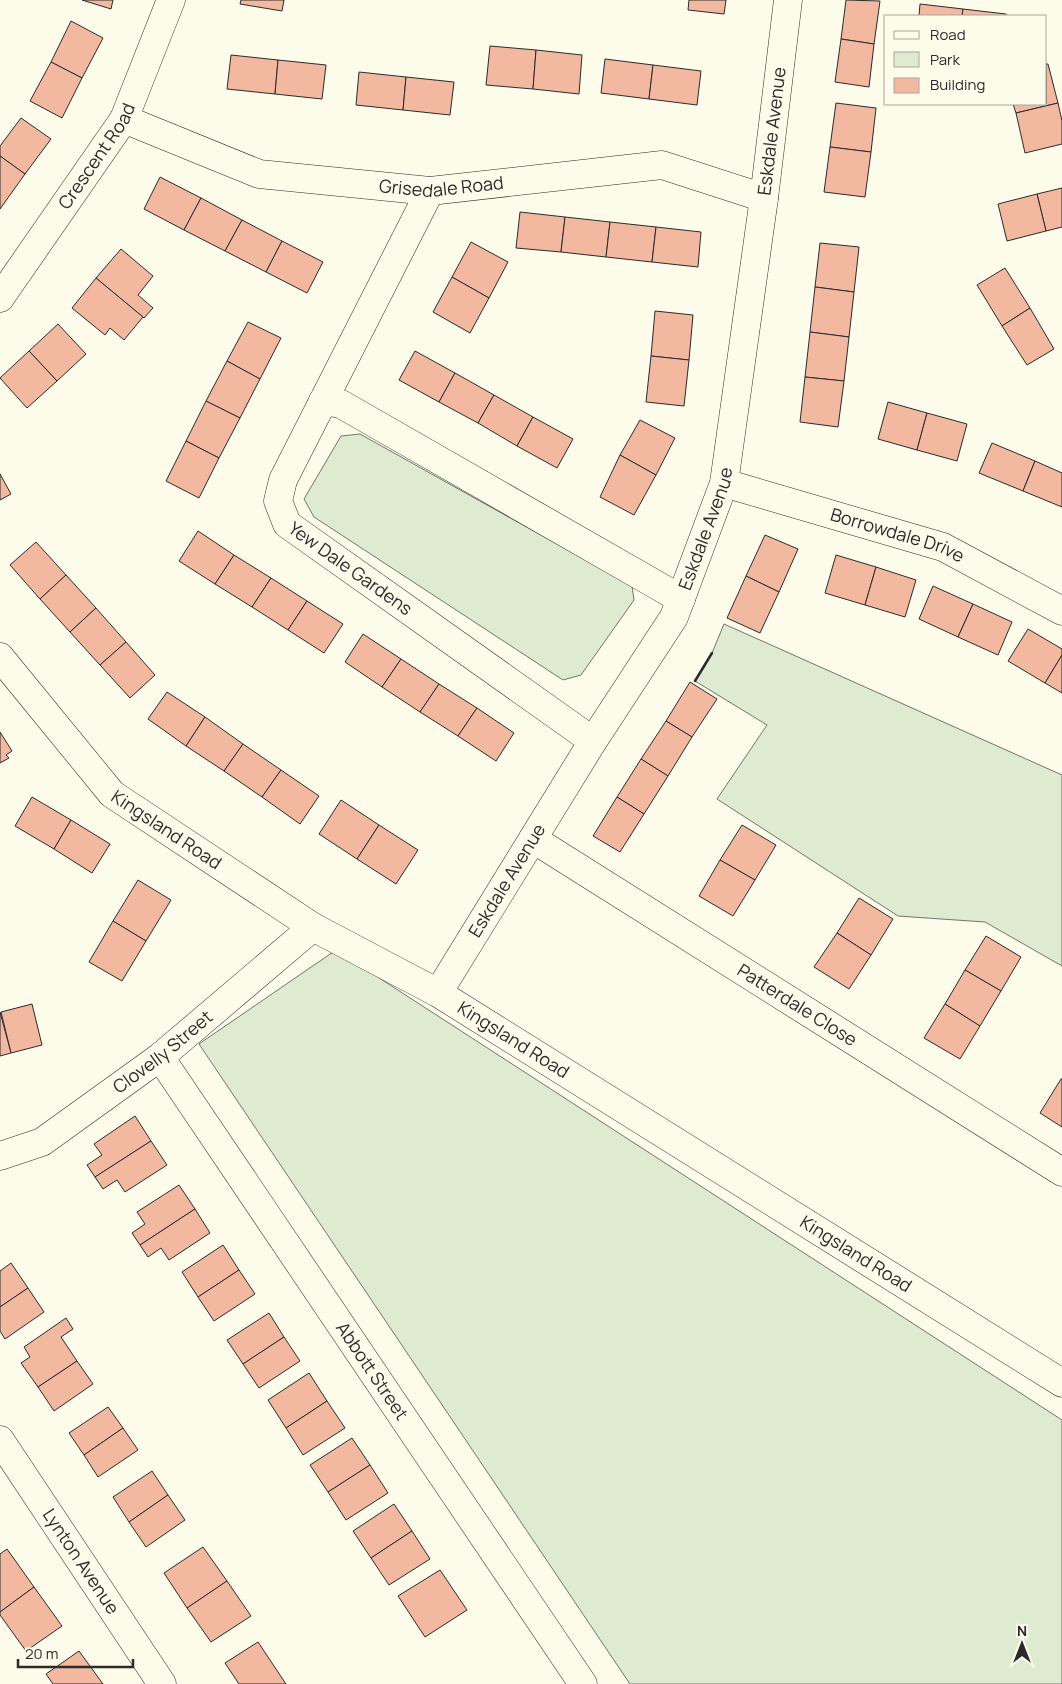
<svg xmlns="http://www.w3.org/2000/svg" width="1062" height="1684" font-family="Manrope,sans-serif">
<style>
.green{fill:#deebd1;stroke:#74746e}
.building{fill:#f2b8a0;stroke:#2b2b2b}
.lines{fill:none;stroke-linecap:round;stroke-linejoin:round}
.minor-casing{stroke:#2b2b2b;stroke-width:29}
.minor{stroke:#fdfbea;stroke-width:28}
.wall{stroke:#2b2b2b;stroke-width:2.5}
.labels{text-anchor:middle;stroke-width:4;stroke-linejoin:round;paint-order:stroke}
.street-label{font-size:18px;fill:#2b2b2b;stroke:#fdfbea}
</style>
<rect width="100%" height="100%" fill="#fdfbea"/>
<g class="green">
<path d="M360,434L632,586L634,600L581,675L563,680L314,517L304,499L341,436Z"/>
<path d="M724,624L1062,775V966L985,922L898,916L717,799L767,725L695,681L712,653Z"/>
<path d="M336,950L1062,1420V1684H630L199,1044Z"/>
</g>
<g class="building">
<path d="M82,0H113L111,9Z"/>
<path d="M241,0H284L282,11L240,4Z"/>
<path d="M689,0H726L724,14L688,10Z"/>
<path d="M846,0L880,1L874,44L841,39Z"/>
<path d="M920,4L963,9L962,16H919Z"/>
<path d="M963,9L1006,14V16H962Z"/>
<path d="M71,21L103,38L82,78L51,62Z"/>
<path d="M841,39L874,44L869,87L835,82Z"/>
<path d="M490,46L536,50L533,89L486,85Z"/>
<path d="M536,50L582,55L579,94L533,89Z"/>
<path d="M231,55L278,60L275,94L227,89Z"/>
<path d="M605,59L653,65L649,99L601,93Z"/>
<path d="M278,60L326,65L322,99L275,94Z"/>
<path d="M51,62L82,78L62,118L30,101Z"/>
<path d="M1046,64H1048L1058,103L1016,113L1013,104H1046Z"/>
<path d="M653,65L701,71L697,105L649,99Z"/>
<path d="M359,72L406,77L403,110L356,105Z"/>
<path d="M406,77L454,82L450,115L403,110Z"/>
<path d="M836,103L876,108L871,152L830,147Z"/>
<path d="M1058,103L1062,121V144L1025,153L1016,113Z"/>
<path d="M21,118L51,139L25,174L0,156V146Z"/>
<path d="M830,147L871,152L865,197L824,192Z"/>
<path d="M0,156L25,174L0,209Z"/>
<path d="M160,177L201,198L184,230L144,209Z"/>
<path d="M1062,188V227L1046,231L1037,194Z"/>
<path d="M1037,194L1046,231L1007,241L998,204Z"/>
<path d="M201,198L242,220L225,251L184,230Z"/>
<path d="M520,212L565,217L561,252L516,248Z"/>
<path d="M565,217L610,222L606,257L561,252Z"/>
<path d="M242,220L282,241L266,272L225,251Z"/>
<path d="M610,222L656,227L652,262L606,257Z"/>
<path d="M656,227L701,232L698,267L652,262Z"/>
<path d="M282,241L323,262L307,293L266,272Z"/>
<path d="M471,242L508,262L489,298L452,277Z"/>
<path d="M820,243L859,247L854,292L815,287Z"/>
<path d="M121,249L153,276L138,295L153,308L144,318L96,278Z"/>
<path d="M1005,268L1030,308L1002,326L977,285Z"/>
<path d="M452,277L489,298L470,333L433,312Z"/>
<path d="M96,278L143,317L124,340L110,328L105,335L72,308Z"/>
<path d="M815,287L854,292L849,337L810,332Z"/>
<path d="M1030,308L1054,349L1027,365L1002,326Z"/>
<path d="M655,311L693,315L689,360L651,356Z"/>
<path d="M248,322L281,338L260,379L227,361Z"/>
<path d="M58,324L86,354L57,381L29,351Z"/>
<path d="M810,332L849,337L844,381L805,377Z"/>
<path d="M29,351L57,381L27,408L0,378Z"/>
<path d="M415,351L455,373L439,402L399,380Z"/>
<path d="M651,356L689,360L684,406L646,402Z"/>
<path d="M227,361L260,379L240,418L206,401Z"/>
<path d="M455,373L494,395L478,423L439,402Z"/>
<path d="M805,377L844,381L838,427L800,422Z"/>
<path d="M494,395L533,417L517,446L478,423Z"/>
<path d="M206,401L240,418L219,458L186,441Z"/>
<path d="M888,402L927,413L917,450L878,439Z"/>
<path d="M927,413L967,424L957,461L917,450Z"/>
<path d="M533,417L573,439L557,468L517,446Z"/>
<path d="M640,420L675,438L656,475L620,455Z"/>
<path d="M186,441L219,458L199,498L166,481Z"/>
<path d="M992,443L1035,461L1023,491L979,473Z"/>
<path d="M620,455L656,475L634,515L600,497Z"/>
<path d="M1035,461L1062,473V507L1023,491Z"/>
<path d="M0,474L11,494L0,500Z"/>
<path d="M198,531L234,555L215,584L179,561Z"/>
<path d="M765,535L798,549L779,592L746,576Z"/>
<path d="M36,542L66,575L40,599L10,565Z"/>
<path d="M234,555L271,578L252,607L215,584Z"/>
<path d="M836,555L876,567L865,605L825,593Z"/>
<path d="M876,567L916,580L905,617L865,605Z"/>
<path d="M66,575L96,608L70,632L40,599Z"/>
<path d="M746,576L779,592L760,633L727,618Z"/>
<path d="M271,578L307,601L288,630L252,607Z"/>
<path d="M933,586L973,604L958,637L919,619Z"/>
<path d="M307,601L343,624L324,653L288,630Z"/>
<path d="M973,604L1012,622L998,655L958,637Z"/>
<path d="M96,608L126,642L100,665L70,632Z"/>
<path d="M1028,629L1062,649V655L1045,683L1008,661Z"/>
<path d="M363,634L401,659L382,687L345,662Z"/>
<path d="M126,642L155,675L130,698L100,665Z"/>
<path d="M1062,655V693L1045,683Z"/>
<path d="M401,659L439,684L420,712L382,687Z"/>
<path d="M690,682L717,699L692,737L666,721Z"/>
<path d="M439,684L477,708L458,736L420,712Z"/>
<path d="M167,692L205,717L186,746L148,719Z"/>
<path d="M477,708L514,733L496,761L458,736Z"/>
<path d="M205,717L243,744L224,771L186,746Z"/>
<path d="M666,721L692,737L668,776L641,759Z"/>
<path d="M0,732L12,751L6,755L9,758L0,763Z"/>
<path d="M243,744L281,770L262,797L224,771Z"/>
<path d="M641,759L668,776L644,814L617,797Z"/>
<path d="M281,770L319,796L300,824L262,797Z"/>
<path d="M32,797L71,820L54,849L15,826Z"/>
<path d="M617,797L644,814L620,852L593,836Z"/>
<path d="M341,800L379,825L357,859L319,834Z"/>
<path d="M71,820L110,844L92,873L54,849Z"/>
<path d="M379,825L418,850L396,884L357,859Z"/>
<path d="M742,825L776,845L755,880L720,860Z"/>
<path d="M720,860L755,880L733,916L699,896Z"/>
<path d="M138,880L171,900L146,941L113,921Z"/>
<path d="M859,898L893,919L871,955L837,933Z"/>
<path d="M113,921L146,941L122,981L89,962Z"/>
<path d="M837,933L871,955L849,989L814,967Z"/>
<path d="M986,936L1021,957L1001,991L965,970Z"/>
<path d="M965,970L1001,991L980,1026L945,1004Z"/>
<path d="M32,1004L42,1045L11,1053L1,1012Z"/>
<path d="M945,1004L980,1026L960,1059L924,1038Z"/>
<path d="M0,1012L11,1053L0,1056Z"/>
<path d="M1061,1079H1062V1127L1040,1113Z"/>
<path d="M135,1116L151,1141L95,1177L87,1165L102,1155L94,1144Z"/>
<path d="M151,1141L167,1165L125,1192L117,1180L103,1189L95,1177Z"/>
<path d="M179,1185L195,1209L140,1245L132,1233L145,1224L137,1212Z"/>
<path d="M195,1209L210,1233L169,1260L161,1248L148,1257L140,1245Z"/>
<path d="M223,1245L239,1270L198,1297L182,1272Z"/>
<path d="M11,1263L28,1288L0,1307V1271Z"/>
<path d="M239,1270L255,1294L214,1321L198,1297Z"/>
<path d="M28,1288L44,1312L5,1339L0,1331V1307Z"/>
<path d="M269,1313L284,1337L243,1364L227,1340Z"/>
<path d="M66,1318L73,1329L61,1337L77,1361L38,1387L21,1363L30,1357L24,1347Z"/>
<path d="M284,1337L300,1361L259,1388L243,1364Z"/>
<path d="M77,1361L93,1384L54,1411L38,1387Z"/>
<path d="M309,1373L327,1401L286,1428L268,1400Z"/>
<path d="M327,1401L345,1428L303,1455L286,1428Z"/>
<path d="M108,1407L123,1428L84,1455L69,1433Z"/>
<path d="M123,1428L138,1450L98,1477L84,1455Z"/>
<path d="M352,1438L370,1465L328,1492L310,1465Z"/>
<path d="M370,1465L388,1493L346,1520L328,1492Z"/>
<path d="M152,1471L168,1495L129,1522L113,1497Z"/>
<path d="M168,1495L185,1520L146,1547L129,1522Z"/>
<path d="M394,1504L412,1531L371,1558L353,1531Z"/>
<path d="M412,1531L430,1559L389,1585L371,1558Z"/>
<path d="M203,1547L227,1581L187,1608L164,1573Z"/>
<path d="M7,1549L34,1587L0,1612V1554Z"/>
<path d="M440,1570L467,1610L425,1637L398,1596Z"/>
<path d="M227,1581L251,1616L211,1642L187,1608Z"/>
<path d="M34,1587L62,1626L26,1651L0,1615V1612Z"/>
<path d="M258,1642L286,1684H239L225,1663Z"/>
<path d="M79,1651L103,1684H53L46,1674Z"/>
</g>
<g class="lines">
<g class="minor-casing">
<g id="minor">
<path id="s1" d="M124,119L259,174L430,191L662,165L764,198"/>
<path id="s2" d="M430,191L283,480L278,501L287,524L593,741"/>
<path id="s3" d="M0,298L124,119L171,0"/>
<path d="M323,401L341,404L681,599"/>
<path id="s4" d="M724,483L943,547L1062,611"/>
<path id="s5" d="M0,657L112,794L313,927L438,993L1062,1383"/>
<path id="s6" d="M533,839L1062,1172"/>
<path id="s7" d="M438,993L593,741L674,617L724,483L764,198L788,0"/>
<path id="s8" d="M160,1057L583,1684"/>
<path id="s9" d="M0,1156L42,1142L160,1057L313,927"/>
<path id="s10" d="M0,1440L162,1684"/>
</g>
</g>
<use href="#minor" class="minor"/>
<path class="wall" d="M695,681L712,653"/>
</g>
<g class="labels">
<g class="street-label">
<text dy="6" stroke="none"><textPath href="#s7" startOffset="942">Eskdale Avenue</textPath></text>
<text dy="6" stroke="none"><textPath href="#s3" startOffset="172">Crescent Road</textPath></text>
<text dy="6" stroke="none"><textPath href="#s1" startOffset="329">Grisedale Road</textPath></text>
<text dy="6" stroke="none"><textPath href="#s7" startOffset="538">Eskdale Avenue</textPath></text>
<text dy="6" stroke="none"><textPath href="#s4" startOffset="181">Borrowdale Drive</textPath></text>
<text dy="6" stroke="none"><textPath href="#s2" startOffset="448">Yew Dale Gardens</textPath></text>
<text dy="6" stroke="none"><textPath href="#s5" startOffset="242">Kingsland Road</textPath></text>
<text dy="6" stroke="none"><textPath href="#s7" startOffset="132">Eskdale Avenue</textPath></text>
<text dy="6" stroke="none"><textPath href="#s6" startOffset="312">Patterdale Close</textPath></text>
<text dy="6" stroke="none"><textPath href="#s5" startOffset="648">Kingsland Road</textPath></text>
<text dy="6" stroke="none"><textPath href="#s9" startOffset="195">Clovelly Street</textPath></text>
<text dy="6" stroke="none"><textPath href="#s5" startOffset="1052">Kingsland Road</textPath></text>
<text dy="6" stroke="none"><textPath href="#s8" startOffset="379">Abbott Street</textPath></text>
<text dy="6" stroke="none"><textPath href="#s10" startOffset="146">Lynton Avenue</textPath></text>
</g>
</g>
<rect x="884" y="15" width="162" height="90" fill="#fdfbea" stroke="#a9a89e"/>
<rect x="894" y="31" width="25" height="8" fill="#fdfbea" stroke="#a9a89e"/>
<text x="930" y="40" font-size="15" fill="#2b2b2b">Road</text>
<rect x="894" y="52" width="25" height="15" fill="#deebd1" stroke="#a9a89e"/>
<text x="930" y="65" font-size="15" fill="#2b2b2b">Park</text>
<rect x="894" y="78" width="25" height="15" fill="#f2b8a0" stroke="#a9a89e"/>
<text x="930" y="90" font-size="15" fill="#2b2b2b">Building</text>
<g transform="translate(1022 1644)" stroke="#fdfbea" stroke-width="4" paint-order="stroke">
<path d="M0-4L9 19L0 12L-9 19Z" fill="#2b2b2b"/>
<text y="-8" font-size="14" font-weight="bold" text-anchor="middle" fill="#2b2b2b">N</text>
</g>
<path d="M18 1659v8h115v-8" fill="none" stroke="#2b2b2b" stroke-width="2.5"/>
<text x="25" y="1659" font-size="15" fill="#2b2b2b" stroke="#fdfbea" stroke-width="4" paint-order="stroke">20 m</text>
</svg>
